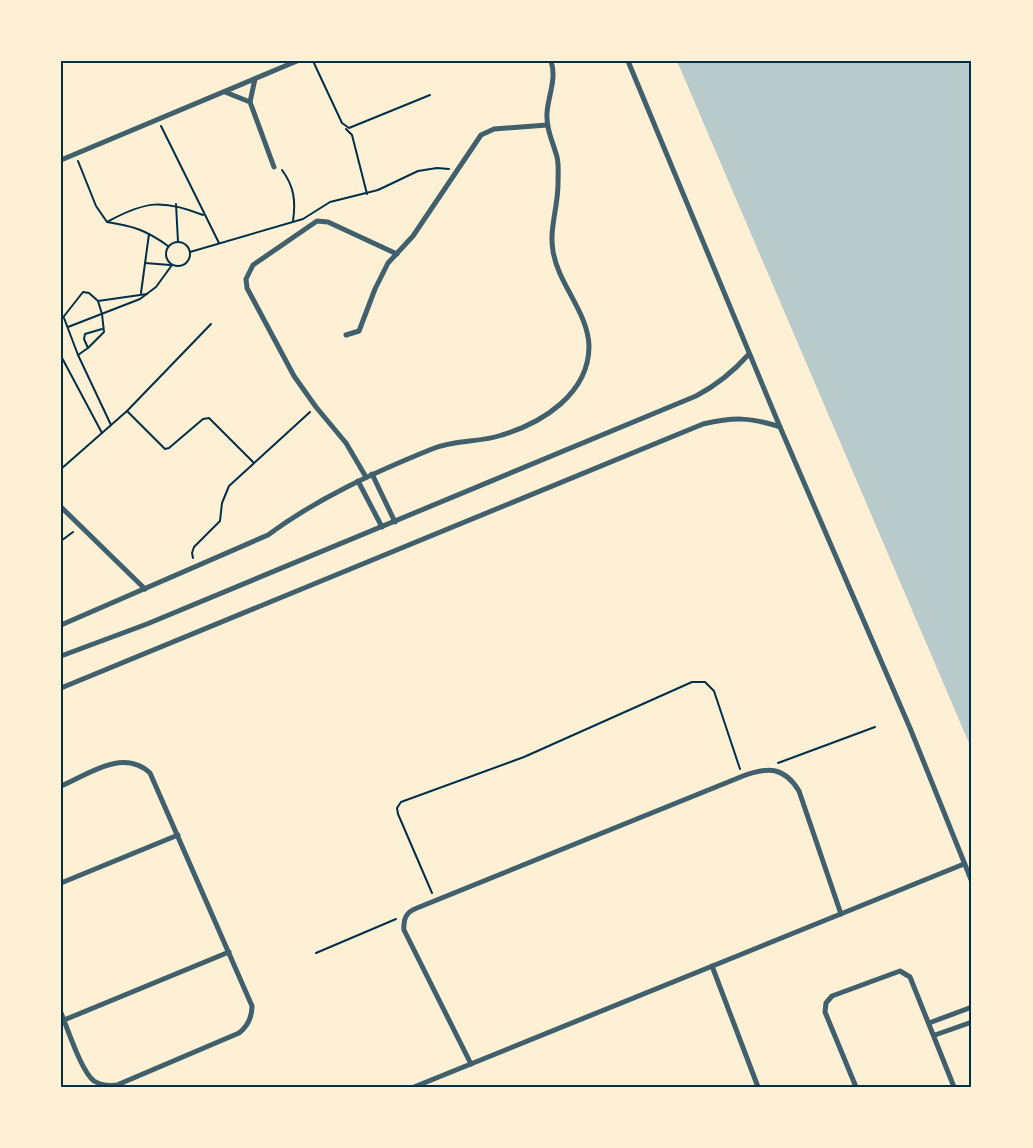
<svg xmlns="http://www.w3.org/2000/svg" width="1033" height="1148" font-family="Inter,sans-serif">
<style>
.green{fill:#b9caca}
.lines{fill:none;stroke-linecap:round;stroke-linejoin:round}
.path{stroke:#003049;stroke-width:2}
.minor{stroke:#3f606c;stroke-width:5}
.neatline{fill:none;stroke:#003049;stroke-width:2}
</style>
<rect width="100%" height="100%" fill="#fdf0d5"/>
<path class="green" d="M677,61H972V750Z"/>
<g class="lines">
<g class="path">
<path d="M313,61L342,123L349,128L430,95"/>
<path d="M161,126L219,243"/>
<path d="M346,129L352,135L367,194"/>
<path d="M78,161L96,206L107,222C133,226 146,230 168,246"/>
<path d="M282,170C294,186 296,201 293,221"/>
<path d="M176,204L178,242"/>
<path d="M107,222C145,201 163,199 203,215"/>
<circle cx="178" cy="254" r="12"/>
<path d="M190,252L303,219L330,202L378,190L418,171L437,168L449,169"/>
<path d="M145,263L170,265"/>
<path d="M141,293L149,234"/>
<path d="M64,318L78,355L111,425"/>
<path d="M61,320L83,292L89,293L98,301L147,294"/>
<path d="M68,327L140,299L156,287L172,265"/>
<path d="M88,348L84,339L85,334L102,329"/>
<path d="M78,355L88,348L104,332L102,314L98,301"/>
<path d="M61,356L102,433"/>
<path d="M127,411L165,449L169,448L203,419L209,418L254,463"/>
<path d="M61,469L127,411L211,324"/>
<path d="M61,541L73,532"/>
<path d="M193,558L192,553L194,547L220,521L222,503L229,486L310,412"/>
<path d="M778,763L875,727"/>
<path d="M432,893L398,814L397,808L401,802L524,757L692,682H705L714,691L740,769"/>
<path d="M316,953L396,919"/>
</g>
<g class="minor">
<path d="M628,61L780,427L910,728L972,882"/>
<path d="M255,79L250,102L274,167"/>
<path d="M225,92L250,102"/>
<path d="M61,160L297,61"/>
<path d="M346,335L359,331L375,289L388,263L413,236L481,135L494,129L547,125"/>
<path d="M372,474L395,522"/>
<path d="M366,477L346,443L316,407L294,376L247,288L246,279L253,265L317,221L328,222L397,254"/>
<path d="M358,481L382,527"/>
<path d="M61,507L145,589"/>
<path d="M61,625L268,535C318,498 375,472 432,449C455,439 479,443 502,435C542,423 589,394 589,346C588,312 558,284 553,251C549,229 558,207 558,184C558,175 559,165 557,157C553,142 546,129 547,113C548,96 557,79 551,61"/>
<path d="M61,656L147,624L696,396C717,385 733,372 749,354"/>
<path d="M61,688L703,424C734,417 750,417 780,427"/>
<path d="M61,786C89,774 123,748 150,773L252,1006C252,1018 248,1026 239,1033L117,1085C109,1086 102,1086 94,1081C81,1071 68,1029 61,1013"/>
<path d="M61,883L178,835"/>
<path d="M712,966L758,1087"/>
<path d="M64,1020L229,952"/>
<path d="M929,1023L972,1007"/>
<path d="M935,1035L972,1022"/>
<path d="M471,1064L404,930C403,919 406,912 417,908L743,776C767,767 784,766 799,791L841,914"/>
<path d="M414,1087L964,864"/>
<path d="M856,1087L825,1012L826,1003L832,996L900,971L910,977L954,1087"/>
</g>
</g>
<rect width="1033" height="1148" fill="none" stroke="#fdf0d5" stroke-width="125"/>
<rect x="62" y="62" width="908" height="1024" class="neatline"/>
</svg>
